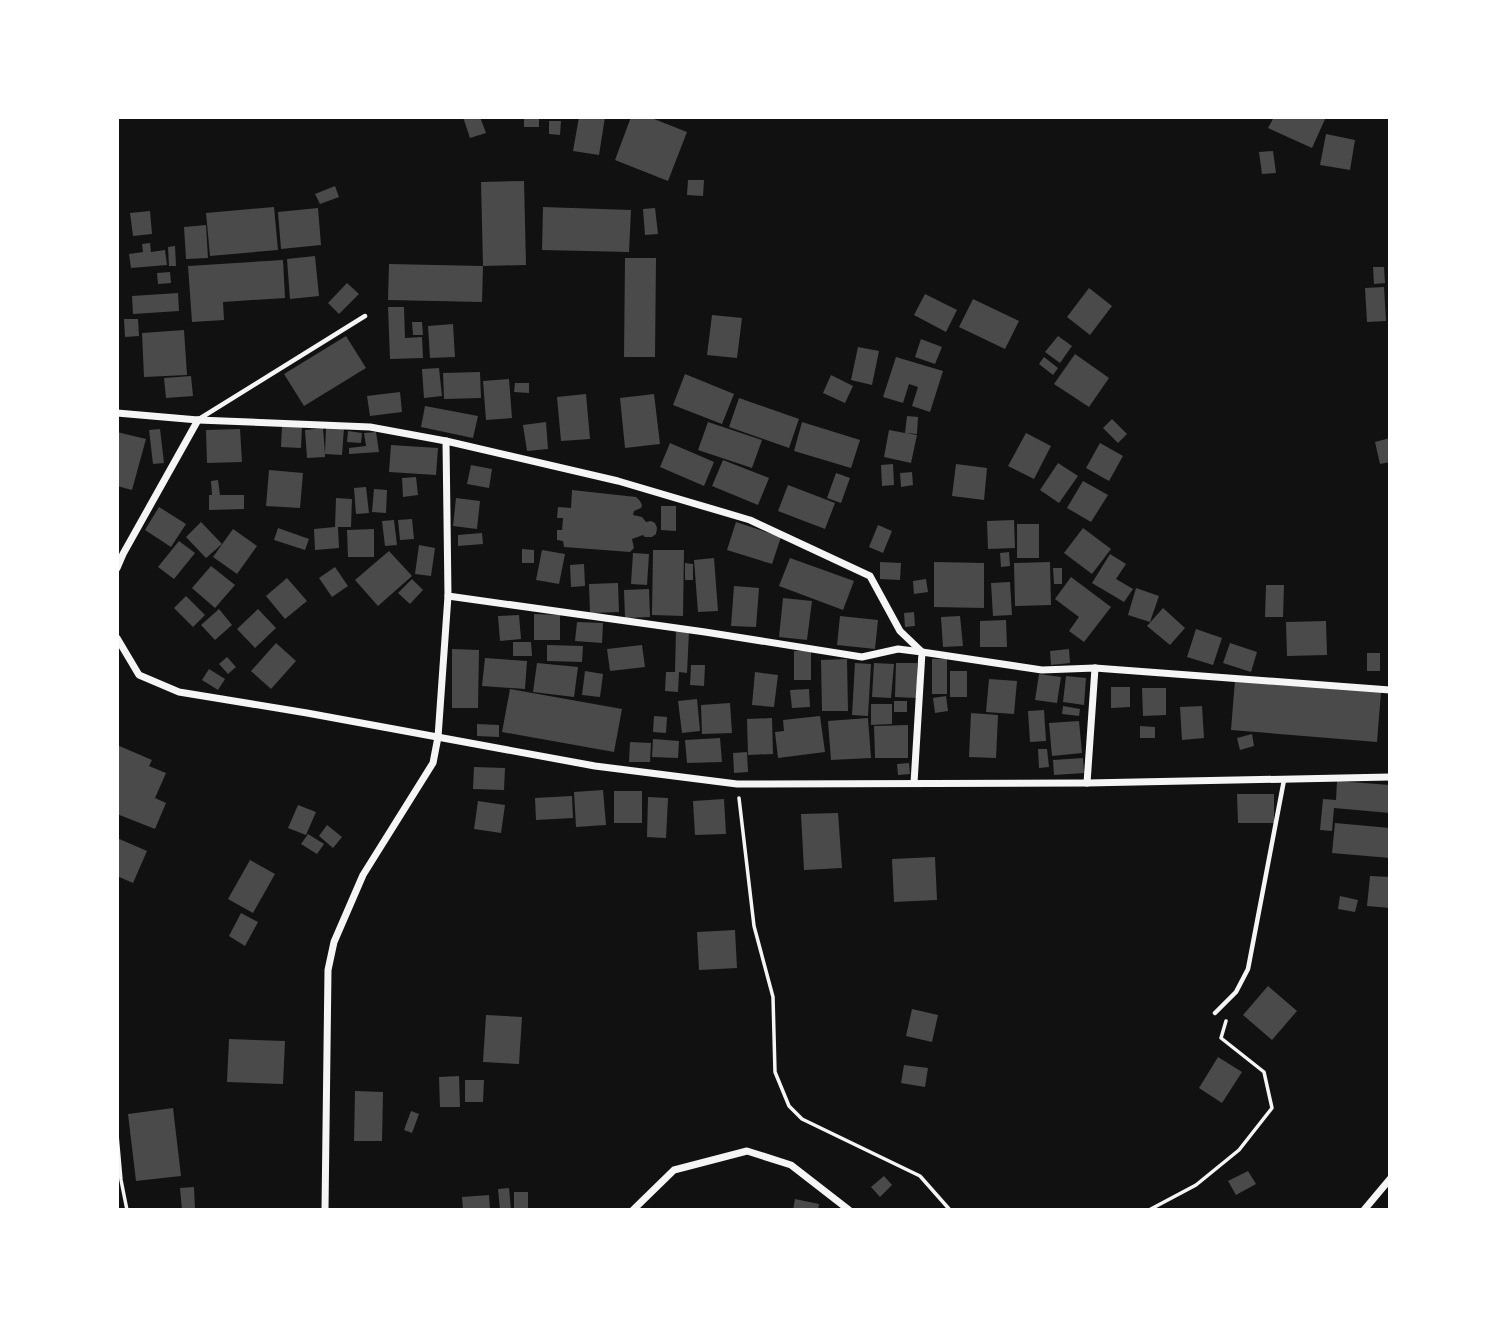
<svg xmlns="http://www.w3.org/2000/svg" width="1507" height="1327" font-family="Inter,sans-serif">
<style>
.building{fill:#4a4a4a}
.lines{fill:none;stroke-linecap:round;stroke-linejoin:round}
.path{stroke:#f5f5f5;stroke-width:3.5}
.service{stroke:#f5f5f5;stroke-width:4.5}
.minor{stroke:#f5f5f5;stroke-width:7}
</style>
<rect width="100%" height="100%" fill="#111"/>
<g class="building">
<path d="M463,117H480L486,133L470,138Z"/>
<rect x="524" y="117" width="15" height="10"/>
<path d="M579,117H605L599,155L573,151Z"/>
<path d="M631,117H649L687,132L668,181L615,160Z"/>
<path d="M1274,117H1326L1312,148L1268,128Z"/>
<path d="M549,121H561L560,135L549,134Z"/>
<path d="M1326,134L1355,140L1350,170L1320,165Z"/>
<path d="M1273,151L1276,173L1262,174L1259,152Z"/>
<path d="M688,180H704L703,196L687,195Z"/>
<path d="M524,181L526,265L483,266L481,182Z"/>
<path d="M335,186L339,197L320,204L315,194Z"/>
<path d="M274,207L278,250L210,256L206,213Z"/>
<path d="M543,207L631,210L629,252L542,250Z"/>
<path d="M318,208L321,245L281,249L278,212Z"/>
<path d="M655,208L658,234L645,235L643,209Z"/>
<path d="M150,211L152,234L133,236L130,213Z"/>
<path d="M206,225L208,258L186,259L184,227Z"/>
<path d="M150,243L151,252L165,250L167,265L131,268L129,254L143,252L142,244Z"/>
<path d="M175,246L176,266H169L168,247Z"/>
<path d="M315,256L319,296L290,299L287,259Z"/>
<path d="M625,258H656L655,357H624Z"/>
<path d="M283,260L285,298L223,302L224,320L192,322L188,266Z"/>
<path d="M389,264L483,266L482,302L388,300Z"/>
<path d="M1373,267H1384L1385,283L1374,284Z"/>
<path d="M170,272L171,283L158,284L157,273Z"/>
<path d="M347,283L359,294L339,314L328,303Z"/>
<path d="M1384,287L1386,321L1367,322L1365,288Z"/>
<path d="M1089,288L1112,306L1090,335L1067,317Z"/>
<path d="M178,293L179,311L133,314L132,296Z"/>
<path d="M925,294L957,310L946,332L914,315Z"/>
<path d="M973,299L1019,321L1005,349L959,327Z"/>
<path d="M388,307H404L405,338L422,337L423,358L390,359Z"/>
<path d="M712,315L742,318L737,358L707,355Z"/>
<path d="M124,319H138L139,336L125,337Z"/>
<path d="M412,322H422L423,335H413Z"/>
<path d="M453,324L455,357L430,358L428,326Z"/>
<path d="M184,330L187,375L144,377L142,333Z"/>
<path d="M346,336L366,368L304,406L284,374Z"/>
<path d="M1058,336L1072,346L1060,363L1045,352Z"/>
<path d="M921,339L942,347L935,364L915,357Z"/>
<path d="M858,347L879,351L872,385L851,380Z"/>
<path d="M1075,354L1109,378L1089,407L1054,384Z"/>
<path d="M896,357L943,371L930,412L912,406L918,387L909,384L903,403L883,397Z"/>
<path d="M1044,357L1058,368L1053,375L1039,364Z"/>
<path d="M439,368L442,396L424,398L422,369Z"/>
<path d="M480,372L481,398L444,399L443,373Z"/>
<path d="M685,374L734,394L722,424L673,405Z"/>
<path d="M831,375L853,386L845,403L823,393Z"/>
<path d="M191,376L193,396L166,398L164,378Z"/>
<path d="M509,379L512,418L486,420L483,381Z"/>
<path d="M515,383H529V393L514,392Z"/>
<path d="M400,392L402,412L370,416L367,396Z"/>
<path d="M586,394L590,439L561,441L557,397Z"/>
<path d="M654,394L660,444L625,448L620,398Z"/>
<path d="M739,398L799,419L789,448L729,427Z"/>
<path d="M425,406L478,416L473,438L421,427Z"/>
<path d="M907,416L918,417L917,434L905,433L917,435L911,463L884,457L889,430L905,433Z"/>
<path d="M1112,419L1127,434L1118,443L1103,428Z"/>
<path d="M546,422L548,449L527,451L523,425Z"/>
<path d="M708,422L762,440L752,468L698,450Z"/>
<path d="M802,422L860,440L851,468L794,451Z"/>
<path d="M282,426L302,427L301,448L281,447Z"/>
<path d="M326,427L344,428L342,455L325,454V457L307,458L305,430L323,428L325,454Z"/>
<path d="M160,429L164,463L153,464L149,430Z"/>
<path d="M240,429L242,462L207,463L206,430Z"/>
<path d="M348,431L362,433L361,443L347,442Z"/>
<path d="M117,432L146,439L132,490L117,486Z"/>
<path d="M376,432L379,452L349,454V448L366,446L364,433Z"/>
<path d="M1026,433L1051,446L1034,479L1008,466Z"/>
<path d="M1390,438V462L1380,464L1375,442Z"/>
<path d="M670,443L714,462L704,486L660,467Z"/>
<path d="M1100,443L1123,456L1109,481L1086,468Z"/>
<path d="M391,445L438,448L436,475L389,472Z"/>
<path d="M723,460L769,478L758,505L712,486Z"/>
<path d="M1058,463L1078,476L1059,503L1040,490Z"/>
<path d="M893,464L894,485L882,486L881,465Z"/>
<path d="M956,464L987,468L984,500L952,496Z"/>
<path d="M471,465L492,469L489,488L467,484Z"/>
<path d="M269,470L303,473L300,508L266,506Z"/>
<path d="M912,472L913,485L901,487L900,473Z"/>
<path d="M836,473L850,478L841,503L827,498Z"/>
<path d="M416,477L418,495L403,497L402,478Z"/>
<path d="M218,480L220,495H244V509L209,510V495H212L211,481Z"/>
<path d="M1083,481L1108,495L1091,522L1067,508Z"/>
<path d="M788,485L835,503L825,529L778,511Z"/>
<path d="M366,487L369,513L356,514L354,488Z"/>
<path d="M374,489L387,490L386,513L372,512Z"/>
<path d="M572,490L636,497L640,501L642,505L641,508L634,511L633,515L642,517L646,522L651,521L655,523L657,528L656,534L652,537H645L643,535L632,539L634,548L630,552L564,547L563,541L557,540V530H562L563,518H557L558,507L571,508Z"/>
<path d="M336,498L352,499L351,527H338L339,548L315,550L314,529L335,527Z"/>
<path d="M456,498L480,501L477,529L453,526Z"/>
<path d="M661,506H676V531L661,530Z"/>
<path d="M159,507L186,524L171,547L145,530Z"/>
<path d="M412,519L414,539L400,540L398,520Z"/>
<path d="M394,520L397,545L385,546L382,521Z"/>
<path d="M1014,520L1015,548L988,549L987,521Z"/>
<path d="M201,522L222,544L206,558L186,537Z"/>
<path d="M736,522L781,537L772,564L727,550Z"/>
<rect x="1017" y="524" width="22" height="34"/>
<path d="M878,525L892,531L883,553L869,547Z"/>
<path d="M278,528L309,539L305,550L274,540Z"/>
<path d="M1083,528L1111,549L1092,574L1064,553Z"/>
<path d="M233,529L257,546L237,574L213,557Z"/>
<path d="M374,529V557H348L347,530Z"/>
<path d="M482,533L483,544L458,546V535Z"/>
<path d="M179,541L195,553L174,579L158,567Z"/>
<path d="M419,545L435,548L431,576L415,574Z"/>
<path d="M522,549L534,550V563H522Z"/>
<path d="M542,550L565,554L559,584L536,580Z"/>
<path d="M653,550H684L683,616L652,615Z"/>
<path d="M389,551L412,576L378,606L355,580Z"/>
<path d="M1009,552L1010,566L1001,567L1000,553Z"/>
<path d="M633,553L649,554L647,585L631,584Z"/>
<path d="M1110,554L1126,564L1116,579L1133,589L1124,602L1092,583Z"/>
<path d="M714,558L718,611L698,612L694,560Z"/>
<path d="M790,558L854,581L843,610L779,586Z"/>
<path d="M880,562L901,563L900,580L880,579Z"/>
<path d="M934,562L984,563V608L934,607Z"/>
<path d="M1050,562L1051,605L1015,606L1014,563Z"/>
<path d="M685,563L693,564V580H685Z"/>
<path d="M584,564L585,586L571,587L570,565Z"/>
<path d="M211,566L235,585L215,608L192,588Z"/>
<path d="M335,567L348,586L332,597L319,578Z"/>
<path d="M1053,568H1062V584H1054Z"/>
<path d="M1071,577L1111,607L1084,642L1069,631L1079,617L1055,599Z"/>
<path d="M287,578L307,601L285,619L266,596Z"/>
<path d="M412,579L423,590L410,604L398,593Z"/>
<path d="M926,579L928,592L914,594L913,581Z"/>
<path d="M1010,582L1012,615L993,616L991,583Z"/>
<path d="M618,583L619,612L590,613L589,584Z"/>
<path d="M1266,585H1284L1283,617H1265Z"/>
<path d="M734,586L759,588L756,627L731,626Z"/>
<path d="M1136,588L1159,596L1150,622L1128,615Z"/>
<path d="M649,589L650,617L625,618L624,590Z"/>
<path d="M186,596L205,615L193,627L174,608Z"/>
<path d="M783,598L812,601L807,640L779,637Z"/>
<path d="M1163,608L1185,628L1170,645L1147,626Z"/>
<path d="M219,609L232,625L215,640L201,625Z"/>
<path d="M258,609L276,628L255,648L237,629Z"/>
<path d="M914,612L915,626L905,627L904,613Z"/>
<path d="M534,614L560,615V640H534Z"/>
<path d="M519,615L521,639L500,641L498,616Z"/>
<path d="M840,616L878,620L875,649L837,645Z"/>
<path d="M960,616L963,646L943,647L941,617Z"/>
<path d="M1006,620L1007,647H980V621Z"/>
<path d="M1326,621L1327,655L1287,656L1286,622Z"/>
<path d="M577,622L603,623L602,643L575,641Z"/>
<path d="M1196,629L1222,638L1213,665L1187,657Z"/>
<path d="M676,630L689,631L687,673L679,672L678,692L665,691L666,672H675Z"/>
<path d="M513,642H531L532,656H513Z"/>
<path d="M276,643L296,661L271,689L251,671Z"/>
<path d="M1230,643L1257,652L1251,672L1223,663Z"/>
<path d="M547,645L583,646L582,662L547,661Z"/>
<path d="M642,645L645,667L610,671L607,649Z"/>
<path d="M452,649L479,650L478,708H452Z"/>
<path d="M1069,649L1070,663L1051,665L1050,651Z"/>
<rect x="794" y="651" width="17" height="29"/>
<rect x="1367" y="653" width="13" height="18"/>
<path d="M227,657L236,667L228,674L219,664Z"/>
<path d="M485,658L527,661L525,689L482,686Z"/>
<path d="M847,659L848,711H822L821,660Z"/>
<rect x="932" y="659" width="15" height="35"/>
<path d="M537,663L578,667L574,697L533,692Z"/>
<path d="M855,663L871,664L868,716L852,715Z"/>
<path d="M874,663L894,664L891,698L872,697Z"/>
<path d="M896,663H917V698L895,697Z"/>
<path d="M691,665H705L704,686L690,685Z"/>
<path d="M209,669L225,679L218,690L202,680Z"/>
<path d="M585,671L603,674L600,697L582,695Z"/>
<rect x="950" y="671" width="17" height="26"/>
<path d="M755,672L778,675L774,707L752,705Z"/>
<path d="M1039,674L1061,677L1057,703L1035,700Z"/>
<path d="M1066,676L1086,678L1084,705L1063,702Z"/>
<path d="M989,679L1017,681L1014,714L986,712Z"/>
<path d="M1235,680L1381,692L1377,742L1231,730Z"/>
<path d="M1111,687H1130V707L1111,708Z"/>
<path d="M1142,688H1166V715L1143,716Z"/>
<path d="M510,689L622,709L614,752L502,732Z"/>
<path d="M809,689L810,707L792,708L790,690Z"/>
<path d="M946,696L948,711L935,713L933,698Z"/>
<path d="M697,699L700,731L682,733L678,701Z"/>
<rect x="894" y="701" width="13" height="11"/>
<path d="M730,703L732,733L702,734L701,705Z"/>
<path d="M871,704H892V724L871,725Z"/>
<path d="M1063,706L1080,709L1079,716L1062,714Z"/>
<path d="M1202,706L1204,738L1182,740L1180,707Z"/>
<path d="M1044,710L1046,741L1030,742L1028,711Z"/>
<path d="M971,713L998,715L996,758L969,757Z"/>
<path d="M654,716L667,717L666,733L653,732Z"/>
<path d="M820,716L825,752L778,758L775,732L784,731L783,720Z"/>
<path d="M772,718L773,754L748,755L747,719Z"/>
<path d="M868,718L871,758L831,760L828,721Z"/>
<path d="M1079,721L1082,753L1052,756L1049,723Z"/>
<path d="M477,724L499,725V737L477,736Z"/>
<path d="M908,725V758H875L874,726Z"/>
<path d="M1140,726L1155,727V738H1140Z"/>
<path d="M1252,734L1254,746L1240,750L1237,738Z"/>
<path d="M720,738L722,762L687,763L685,740Z"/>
<path d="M653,739L679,741L678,758L652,757Z"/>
<path d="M630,742L651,743L650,762H629Z"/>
<path d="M117,745L152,760L149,766L166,773L155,798L166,803L155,829L117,814Z"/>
<path d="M1038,749H1047L1049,767L1039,768Z"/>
<path d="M747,752L748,772L734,773L733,753Z"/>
<path d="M1083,758L1084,773L1054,775L1053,760Z"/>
<path d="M909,763L910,774L898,775L897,764Z"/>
<path d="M474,767L505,768L504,790L473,789Z"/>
<path d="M1337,781L1390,785V813L1334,808L1332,831L1320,830L1323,799L1336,800Z"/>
<path d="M603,790L606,825L576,827L574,792Z"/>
<rect x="614" y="791" width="28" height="32"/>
<path d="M1237,794H1274V823H1238Z"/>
<path d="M572,796L573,818L536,820L535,798Z"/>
<path d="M648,797L668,798L666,838L647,837Z"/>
<path d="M724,799L726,834L695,835L693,801Z"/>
<path d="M478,801L505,805L501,833L474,829Z"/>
<path d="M298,805L316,812L306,835L288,828Z"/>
<path d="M838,813L842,868L804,870L801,814Z"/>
<path d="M1335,823L1390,828V858L1332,853Z"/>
<path d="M327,825L342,837L333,848L319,836Z"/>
<path d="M308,834L324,844L317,854L301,844Z"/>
<path d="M117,838L147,851L133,883L117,876Z"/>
<path d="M935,857L937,900L894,902L892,859Z"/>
<path d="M250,860L275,874L253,913L228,899Z"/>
<path d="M1370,876L1390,877V908L1367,906Z"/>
<path d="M1340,896L1358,900L1355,912L1338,909Z"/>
<path d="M241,913L258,922L245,946L229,936Z"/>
<path d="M735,930L737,968L699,970L697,932Z"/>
<path d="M1268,986L1297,1011L1272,1040L1243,1015Z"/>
<path d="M912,1009L938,1015L932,1042L906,1036Z"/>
<path d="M486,1015L522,1017L519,1064L483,1062Z"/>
<path d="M229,1039L285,1041L283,1084L227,1082Z"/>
<path d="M1218,1057L1242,1072L1222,1103L1199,1088Z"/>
<path d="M904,1065L928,1068L925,1087L901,1083Z"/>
<path d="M459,1076L460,1107H440L439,1077Z"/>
<path d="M465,1080H484L483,1102H465Z"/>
<path d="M355,1091L383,1092L382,1141H354Z"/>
<path d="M173,1108L181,1176L136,1181L128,1114Z"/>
<path d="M411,1111L419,1114L412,1133L404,1130Z"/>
<path d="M1248,1171L1256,1184L1236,1195L1228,1181Z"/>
<path d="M884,1176L892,1185L880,1197L871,1187Z"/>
<path d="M194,1187L195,1210H182L180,1188Z"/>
<path d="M509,1188L511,1210H500L498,1189Z"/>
<rect x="514" y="1192" width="14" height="17"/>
<path d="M489,1195L490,1210H463L462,1197Z"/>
<path d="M795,1199L819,1204L818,1210H793Z"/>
</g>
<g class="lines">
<g class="path">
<path d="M739,798L754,926L773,997L775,1072L789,1106L802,1119L920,1176L950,1210"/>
<path d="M117,1135L121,1180L127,1210"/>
<path d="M1149,1210L1196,1185L1239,1150L1272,1108L1264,1072L1221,1038L1226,1021"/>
</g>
<g class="service">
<path d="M199,419L365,316"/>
<path d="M1215,1013L1236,992L1248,969L1284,780"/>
</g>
<g class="minor">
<path d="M117,413L198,420L370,427L446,441L618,481L750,520L870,576L900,631L922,652L1042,670L1095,668L1390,690"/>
<path d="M446,441L448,596L705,632L862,657L898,649L922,652L914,783"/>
<path d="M117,568L123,554L198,420"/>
<path d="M117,638L139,675L179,692L307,713L595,766L737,784L1087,783L1390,777"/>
<path d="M1087,783L1095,668"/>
<path d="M325,1210L328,970L334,942L363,875L433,763L438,737L448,596"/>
<path d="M633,1210L674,1170L747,1151L791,1165L849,1210"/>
<path d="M1364,1210L1390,1179"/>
</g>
</g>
<rect width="1507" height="1327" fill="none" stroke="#ffffff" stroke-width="238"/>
</svg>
